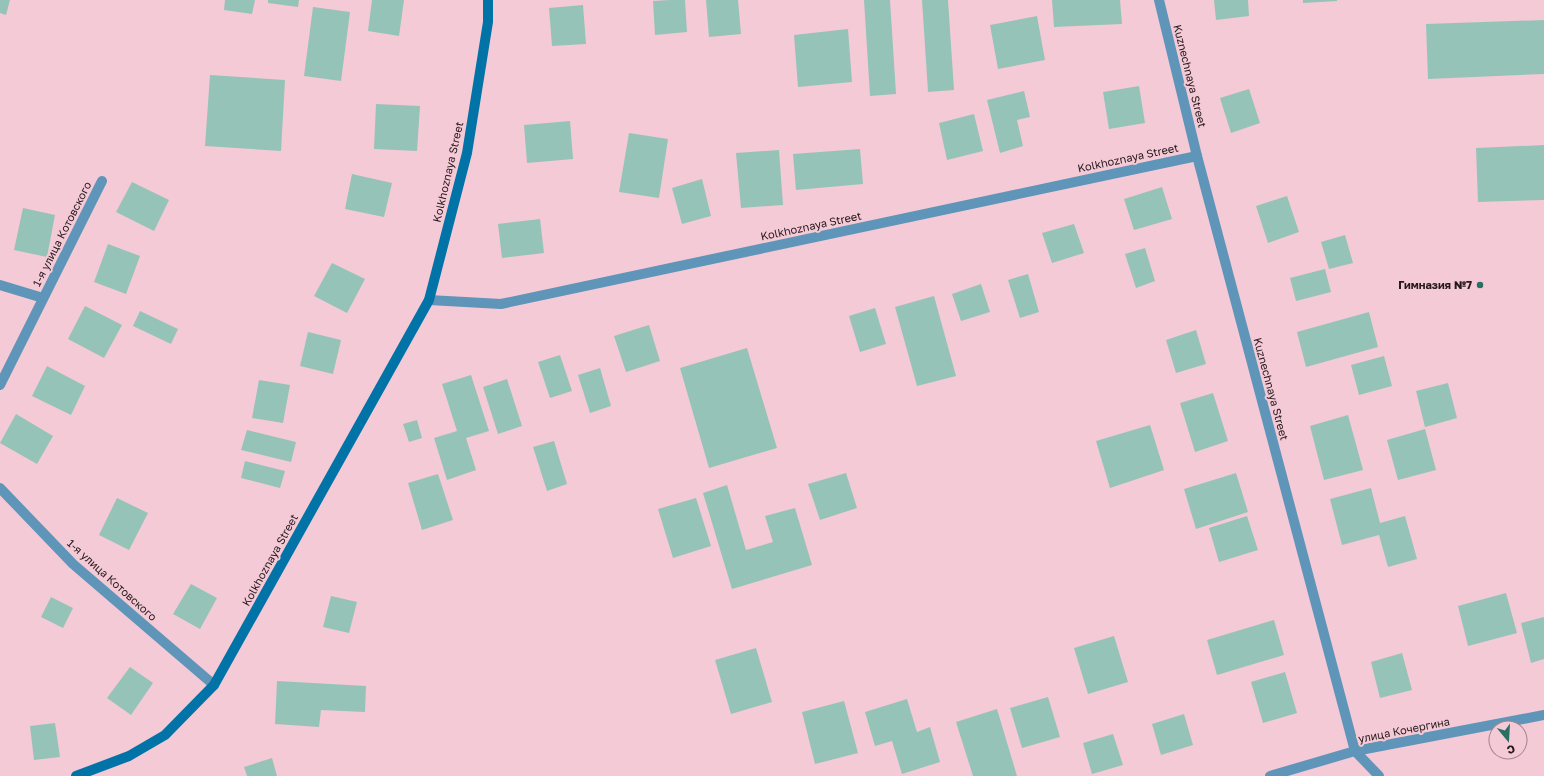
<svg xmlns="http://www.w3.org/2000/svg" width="1544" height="776" font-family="'Golos Text',sans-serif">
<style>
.building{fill:#96c3b8}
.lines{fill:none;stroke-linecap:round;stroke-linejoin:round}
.minor{stroke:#5f95b8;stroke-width:10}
.secondary{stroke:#0173a7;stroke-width:10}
.poi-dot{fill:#2a6f61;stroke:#f4cad6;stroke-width:1.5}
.labels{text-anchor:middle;stroke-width:4;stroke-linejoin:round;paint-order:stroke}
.street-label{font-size:11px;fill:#26181c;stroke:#f4cad6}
.poi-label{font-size:11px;font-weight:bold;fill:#26181c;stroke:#f4cad6;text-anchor:end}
</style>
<rect width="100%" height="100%" fill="#f4cad6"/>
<g class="building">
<path d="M0,0H10L6,15L0,13Z"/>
<path d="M225,0H255L252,14L224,10Z"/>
<path d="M268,0H299L298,7L268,3Z"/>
<path d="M372,0H404L399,36L368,31Z"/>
<path d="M670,0H685L687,32L655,35L653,1Z"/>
<path d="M706,0H738L741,34L709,37Z"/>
<path d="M864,0H890L896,94L870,96Z"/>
<path d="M922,0H948L954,90L928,92Z"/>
<path d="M1052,0H1120L1122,24L1054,27Z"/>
<path d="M1214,0H1248L1249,16L1216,20Z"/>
<path d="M1303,0H1337V1L1303,3Z"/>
<path d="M583,5L586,44L552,46L549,8Z"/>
<path d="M313,7L350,12L341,81L304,76Z"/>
<path d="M1037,16L1045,60L998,69L990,25Z"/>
<path d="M1544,20V74L1428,79L1426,24Z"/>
<path d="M848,29L852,82L798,87L794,35Z"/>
<path d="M210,75L285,80L281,151L205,146Z"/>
<path d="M1139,86L1145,123L1109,129L1103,92Z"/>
<path d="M1249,89L1260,123L1231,133L1220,98Z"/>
<path d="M1024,91L1030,117L1017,120L1023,146L1000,153L987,100Z"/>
<path d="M376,104L420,106L417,151L374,149Z"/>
<path d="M974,114L983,151L947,160L939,123Z"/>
<path d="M570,121L573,159L527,163L524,125Z"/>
<path d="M629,133L668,139L659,198L619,192Z"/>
<path d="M1544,145V200L1478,202L1476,148Z"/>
<path d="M860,149L863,184L796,190L793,154Z"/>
<path d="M779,150L783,205L741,208L736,153Z"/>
<path d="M352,174L392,183L384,217L345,209Z"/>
<path d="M702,179L711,216L682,224L672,188Z"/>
<path d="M132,182L169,200L154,231L116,212Z"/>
<path d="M1162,187L1172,219L1134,230L1124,199Z"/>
<path d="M1287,196L1299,232L1268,243L1256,206Z"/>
<path d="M23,208L55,215L47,257L14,250Z"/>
<path d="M540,219L544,253L502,258L498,224Z"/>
<path d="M1074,224L1084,253L1052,263L1042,233Z"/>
<path d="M1345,235L1353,263L1329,269L1321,242Z"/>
<path d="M108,244L140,256L126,294L94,282Z"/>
<path d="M1145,248L1155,281L1136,288L1125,254Z"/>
<path d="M332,263L365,279L347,313L314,296Z"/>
<path d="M1325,269L1331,292L1296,301L1290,278Z"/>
<path d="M1028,274L1039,312L1020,318L1008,280Z"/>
<path d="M981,284L990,312L961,321L952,294Z"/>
<path d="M934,296L956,376L917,386L895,307Z"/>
<path d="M85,306L122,325L104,358L68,339Z"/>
<path d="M875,308L886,344L860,352L849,316Z"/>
<path d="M140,311L178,329L171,344L133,326Z"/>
<path d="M1369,312L1378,347L1306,367L1297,332Z"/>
<path d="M649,325L660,361L626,372L614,336Z"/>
<path d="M1196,330L1206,364L1176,373L1166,340Z"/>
<path d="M308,332L341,340L333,374L300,366Z"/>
<path d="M747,348L777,448L709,468L680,368Z"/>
<path d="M560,355L572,391L550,398L538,362Z"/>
<path d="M1384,356L1392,386L1359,395L1351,365Z"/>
<path d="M47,366L85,386L71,415L32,396Z"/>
<path d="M600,368L611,406L590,413L578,375Z"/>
<path d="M471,375L489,431L466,438L476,470L447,480L434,438L457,431L442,384Z"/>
<path d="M507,379L522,426L498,434L483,387Z"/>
<path d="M259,380L290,385L283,423L252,418Z"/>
<path d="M1448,383L1457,418L1425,427L1416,391Z"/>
<path d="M1213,393L1228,441L1195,452L1180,403Z"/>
<path d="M16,414L53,436L37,464L0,443Z"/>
<path d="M1348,415L1363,470L1324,480L1310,426Z"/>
<path d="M417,420L422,438L409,442L403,424Z"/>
<path d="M1150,425L1164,470L1110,488L1096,441Z"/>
<path d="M1425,429L1436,470L1398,480L1387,440Z"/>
<path d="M247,430L296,442L291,462L241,450Z"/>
<path d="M554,441L567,484L547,491L533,447Z"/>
<path d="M245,461L285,471L280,488L241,478Z"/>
<path d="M846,473L857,508L820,520L808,484Z"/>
<path d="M1236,473L1248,512L1196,529L1184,489Z"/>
<path d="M438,474L453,520L422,530L408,483Z"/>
<path d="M727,485L746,550L773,542L765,516L795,508L812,565L732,589L703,493Z"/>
<path d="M1371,488L1380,523L1405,516L1417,559L1388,567L1379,535L1342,545L1330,499Z"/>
<path d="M117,498L148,513L129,550L99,535Z"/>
<path d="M696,498L711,546L673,558L658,509Z"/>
<path d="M1247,516L1258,550L1219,562L1209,528Z"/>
<path d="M191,584L217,598L200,629L173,614Z"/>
<path d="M1506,593L1517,633L1468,646L1458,606Z"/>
<path d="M331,596L357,602L349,633L323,627Z"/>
<path d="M51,597L73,608L63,628L41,617Z"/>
<path d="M1544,617V659L1531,663L1521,623Z"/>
<path d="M1274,620L1284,655L1217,675L1207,640Z"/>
<path d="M1114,636L1128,682L1088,694L1074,648Z"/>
<path d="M756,648L772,702L731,714L715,660Z"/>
<path d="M1402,653L1412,690L1380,698L1371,662Z"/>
<path d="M130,667L153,683L131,715L107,698Z"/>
<path d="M1285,672L1297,713L1263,723L1251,682Z"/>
<path d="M277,681L366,686L365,712L321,710L319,727L275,724Z"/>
<path d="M1048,697L1060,737L1022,748L1010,708Z"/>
<path d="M907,699L917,732L930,727L940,762L902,774L892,741L875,746L865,712Z"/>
<path d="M844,701L858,753L815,764L802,712Z"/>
<path d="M997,709L1017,776H973L956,722Z"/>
<path d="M1184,714L1193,745L1161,755L1152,724Z"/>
<path d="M55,723L60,757L34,760L30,726Z"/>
<path d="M1113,734L1123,765L1092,774L1083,743Z"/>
<path d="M272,758L277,776H247L244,767Z"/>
</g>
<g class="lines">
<g class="minor">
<path d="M1159,0L1197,156L1355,751L1379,776"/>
<path d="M0,285L43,298"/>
<path d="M429,300L501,304L1197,156"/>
<path d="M0,385L102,181"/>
<path d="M0,488L73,564L214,685"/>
<path d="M1270,776L1355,751L1544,715"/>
</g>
<path class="secondary" d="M76,776L129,756L165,735L214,685L429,300L467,153L488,22V0"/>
</g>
<circle class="poi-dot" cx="1480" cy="285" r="4"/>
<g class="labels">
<g class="street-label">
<text transform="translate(1190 76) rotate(76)" y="4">Kuznechnaya Street</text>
<text transform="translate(1128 158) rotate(-12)" y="4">Kolkhoznaya Street</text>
<text transform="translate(448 172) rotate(-77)" y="4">Kolkhoznaya Street</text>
<text transform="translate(811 226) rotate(-12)" y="4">Kolkhoznaya Street</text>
<text transform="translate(62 234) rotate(-63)" y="4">1-я улица Котовского</text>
<text transform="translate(1271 389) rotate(75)" y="4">Kuznechnaya Street</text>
<text transform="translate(270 560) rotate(-61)" y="4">Kolkhoznaya Street</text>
<text transform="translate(112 580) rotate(42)" y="4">1-я улица Котовского</text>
<text transform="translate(1404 730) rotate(-11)" y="4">улица Кочергина</text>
</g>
<g class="poi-label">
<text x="1472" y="289">Гимназия №7</text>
</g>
</g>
<g transform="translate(1508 740) rotate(162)"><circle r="19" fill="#f4cad6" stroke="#a2838c"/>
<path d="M0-3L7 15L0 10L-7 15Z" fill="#2a6f61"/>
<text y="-6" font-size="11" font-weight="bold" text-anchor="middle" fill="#26181c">С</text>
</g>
</svg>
